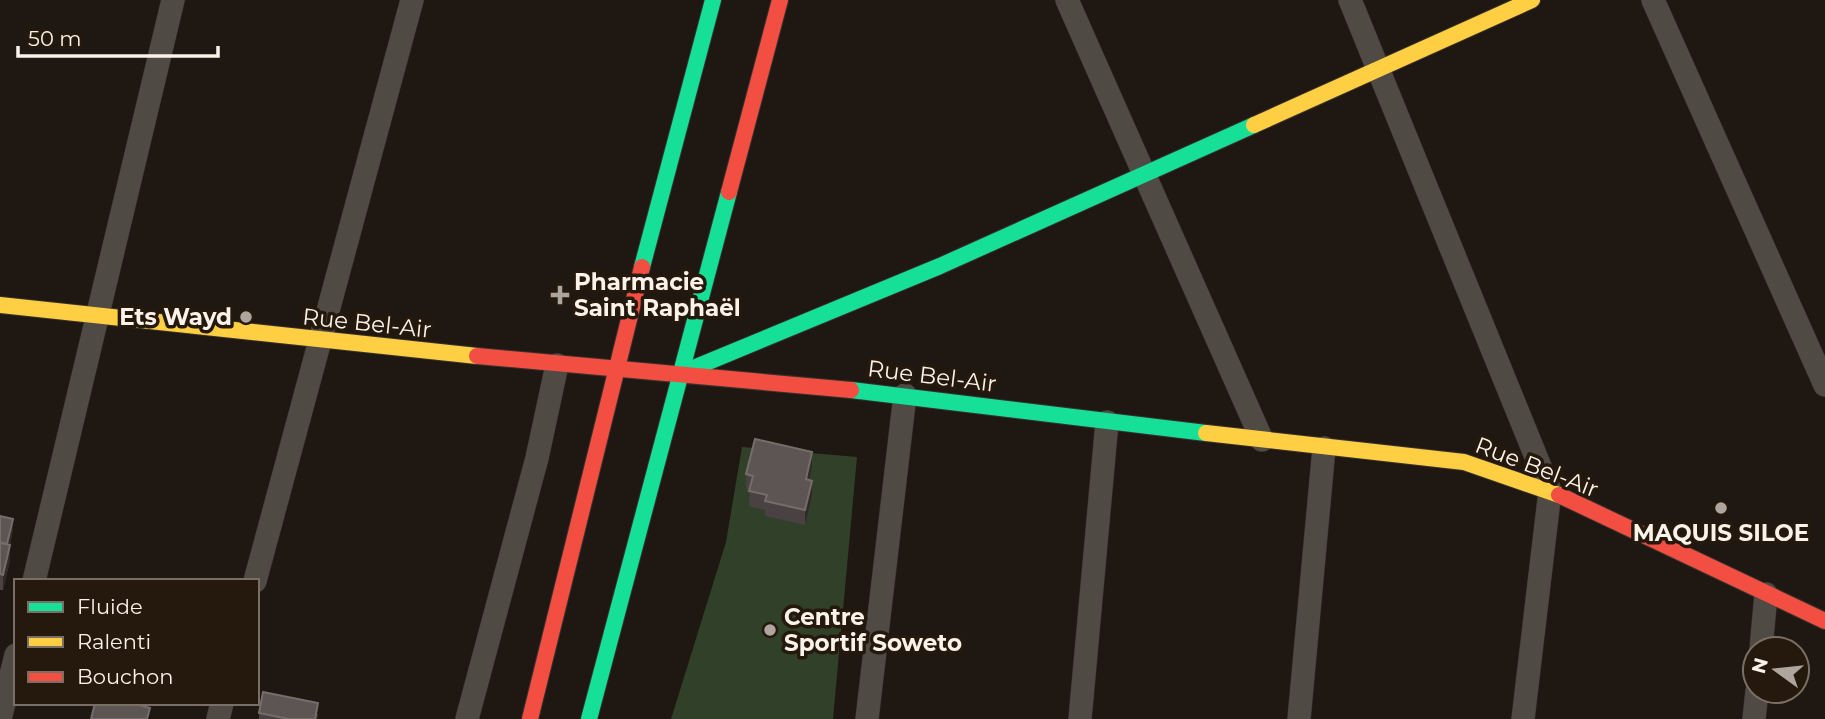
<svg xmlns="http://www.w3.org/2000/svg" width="1825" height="719" font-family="Montserrat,sans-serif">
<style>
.park{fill:#314028}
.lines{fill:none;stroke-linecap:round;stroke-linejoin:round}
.street-casing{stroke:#38322f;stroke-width:24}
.fast-casing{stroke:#38322f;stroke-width:18}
.slow-casing{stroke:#38322f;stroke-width:18}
.jam-casing{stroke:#38322f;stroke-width:18}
.street{stroke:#504a45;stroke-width:23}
.fast{stroke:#16e098;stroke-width:16}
.slow{stroke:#ffcf43;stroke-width:16}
.jam{stroke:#f24e42;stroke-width:16}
.wall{fill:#4a4142}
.shaded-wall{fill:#312927}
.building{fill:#5d5454;stroke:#766d6b;stroke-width:2}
.poi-dot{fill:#aea69e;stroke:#25180c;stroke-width:2.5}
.labels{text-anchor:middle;stroke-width:7;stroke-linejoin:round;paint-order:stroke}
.poi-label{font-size:23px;font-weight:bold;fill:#fbf2ea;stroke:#25180c;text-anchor:start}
.street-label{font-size:23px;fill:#fbf2ea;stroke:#25180c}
</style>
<rect width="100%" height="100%" fill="#1f1812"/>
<path class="park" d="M742,447L857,457L833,719H671L726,542Z"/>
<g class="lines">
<g class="street-casing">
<g id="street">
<path d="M1067,0L1262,440"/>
<path d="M1350,0L1550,491L1523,719"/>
<path d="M1653,0L1825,385"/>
<path d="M34,581L173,0"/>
<path d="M255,581L412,0"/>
<path d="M1761,649L1766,594"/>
<path d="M0,719L16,655"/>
<path d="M218,719L222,703"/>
<path d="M467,719L537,458L557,365"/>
<path d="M867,719L905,395"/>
<path d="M1080,719L1107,422"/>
<path d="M1299,719L1324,448"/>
<path d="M1754,719L1757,691"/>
</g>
</g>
<g class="fast-casing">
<g id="fast">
<path d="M642,267L713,0"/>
<path d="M684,372L940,266L1254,125"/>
<path d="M851,390L1206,433"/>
<path d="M589,719L729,192"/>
</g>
</g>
<g class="slow-casing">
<g id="slow">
<path d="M1254,125L1532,0"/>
<path d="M0,305L477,356"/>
<path d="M1206,433L1464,462L1559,495"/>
</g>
</g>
<g class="jam-casing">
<g id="jam">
<path d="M729,192L780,0"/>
<path d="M477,356L851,390"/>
<path d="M1559,495L1825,621"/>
<path d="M530,719L642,267"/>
</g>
</g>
<use href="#street" class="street"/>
<use href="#fast" class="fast"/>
<use href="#slow" class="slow"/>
<use href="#jam" class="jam"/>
</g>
<g class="wall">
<path d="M812,467L809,480L812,496L805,525L765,516V510L749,506L750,490L746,489V474Z"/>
<path d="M0,516L13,529L10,545V560L3,590H0Z"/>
<path d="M259,713L318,714L317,719H259Z"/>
</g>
<g class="shaded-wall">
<path d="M812,452V467L806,494V479Z"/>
<path d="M812,481V496L805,525V510Z"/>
<path d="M13,519V529L10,545V560L3,590V575L7,544Z"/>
</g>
<g class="building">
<path d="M755,439L812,452L806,479L812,481L805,510L765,501L767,495L749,491L753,476L746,474Z"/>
<path d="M0,516L13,519L7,544L0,542Z"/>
<path d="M0,543L10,545L3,575L0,574Z"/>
<path d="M263,692L318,703L315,719H289L259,713Z"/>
<path d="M95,703H132L150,708L147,719H91Z"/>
</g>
<g class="poi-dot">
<path d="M556.5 284.5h7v7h7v7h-7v7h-7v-7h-7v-7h7z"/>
<circle cx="246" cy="317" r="7"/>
<circle cx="1721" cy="508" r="7"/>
<circle cx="770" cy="630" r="7"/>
</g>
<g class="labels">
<g class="poi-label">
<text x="574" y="290">Pharmacie<tspan x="574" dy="26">Saint Raphaël</tspan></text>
<text x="232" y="325" text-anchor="end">Ets Wayd</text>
<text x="1721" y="541" text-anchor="middle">MAQUIS SILOE</text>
<text x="784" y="625">Centre<tspan x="784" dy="26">Sportif Soweto</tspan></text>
</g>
<g class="street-label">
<text transform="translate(367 323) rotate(6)" y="8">Rue Bel-Air</text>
<text transform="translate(932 376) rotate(7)" y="8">Rue Bel-Air</text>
<text transform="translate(1537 467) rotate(21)" y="8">Rue Bel-Air</text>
</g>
</g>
<rect x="14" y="579" width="245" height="126" fill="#25180c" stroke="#7b6f65" stroke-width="2"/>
<rect x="28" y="602" width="35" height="10" fill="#16e098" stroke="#7b6f65" stroke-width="2"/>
<text x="77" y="614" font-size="21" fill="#fbf2ea">Fluide</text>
<rect x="28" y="637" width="35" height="10" fill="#ffcf43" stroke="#7b6f65" stroke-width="2"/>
<text x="77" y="649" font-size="21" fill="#fbf2ea">Ralenti</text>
<rect x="28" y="672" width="35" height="10" fill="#f24e42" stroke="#7b6f65" stroke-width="2"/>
<text x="77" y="684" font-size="21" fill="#fbf2ea">Bouchon</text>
<g transform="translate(1776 670) rotate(285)"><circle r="33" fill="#25180c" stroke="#7b6f65" stroke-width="2"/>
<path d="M0-5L12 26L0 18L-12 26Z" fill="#aea69e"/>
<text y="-10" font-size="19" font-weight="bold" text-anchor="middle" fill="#fbf2ea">N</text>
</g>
<path d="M18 46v10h200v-10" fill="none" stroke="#fbf2ea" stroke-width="3.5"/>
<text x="28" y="46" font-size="21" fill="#fbf2ea" stroke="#25180c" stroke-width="5" paint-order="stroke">50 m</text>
</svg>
